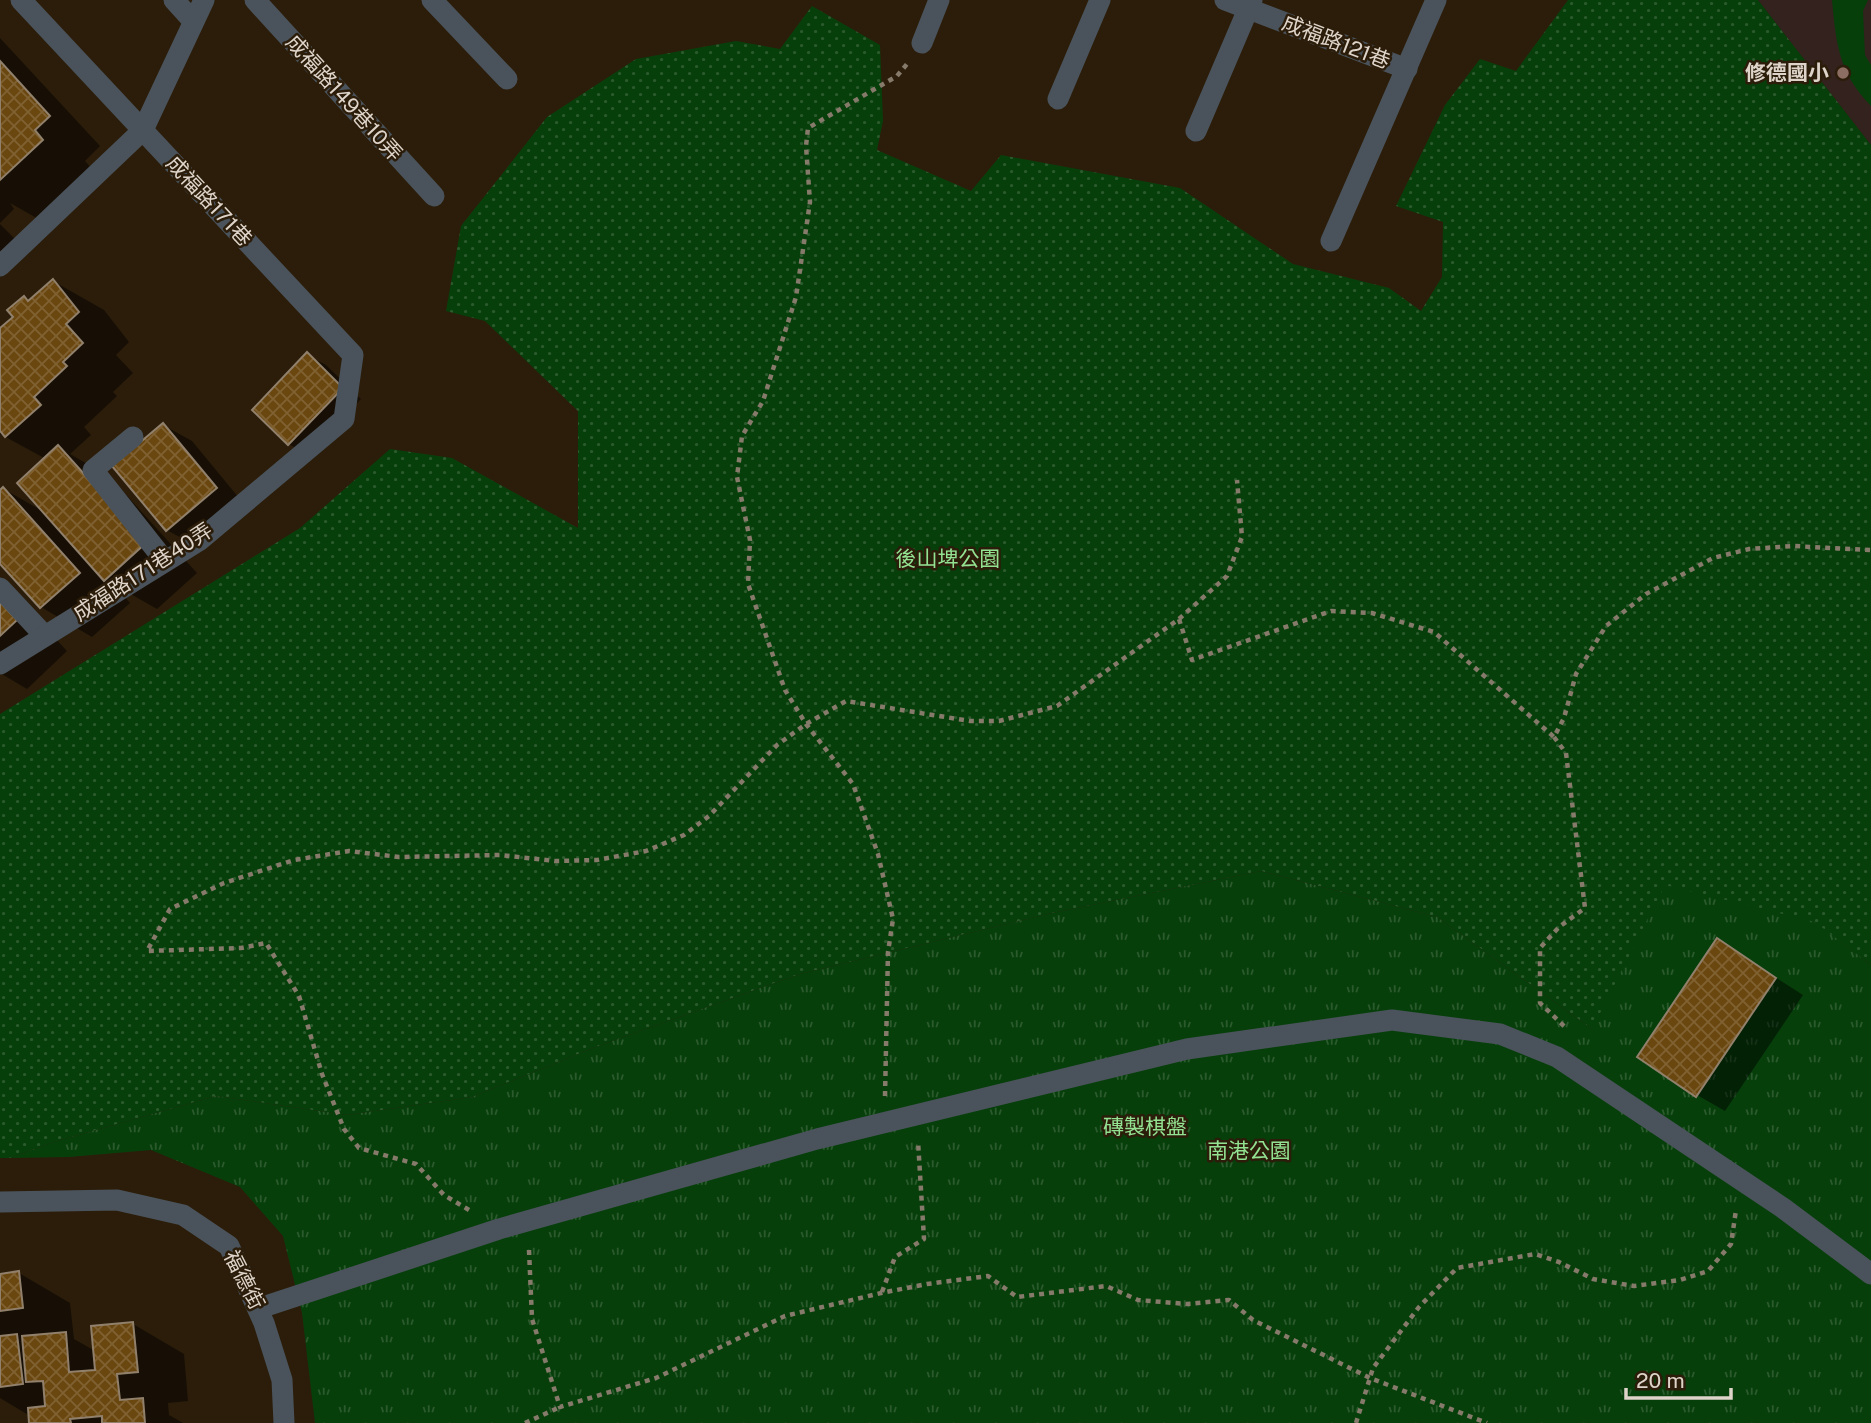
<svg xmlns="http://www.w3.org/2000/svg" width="1871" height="1423" font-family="'Public Sans','Noto Sans TC',sans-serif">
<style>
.education{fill:#34221e}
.grass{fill:url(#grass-dots)}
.park{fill:url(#park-tufts)}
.pitch{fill:#073f0b}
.shadow{fill:#0007}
.building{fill:url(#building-cross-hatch);stroke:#91806b;stroke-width:2}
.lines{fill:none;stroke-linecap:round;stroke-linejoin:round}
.path{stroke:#867a6b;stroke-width:4.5;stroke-dasharray:5 5;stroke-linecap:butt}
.minor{stroke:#4a535b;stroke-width:21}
.education-dot{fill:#8d6e63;stroke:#2b1d0a;stroke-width:2.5}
.labels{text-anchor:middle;stroke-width:5;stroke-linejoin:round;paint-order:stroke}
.street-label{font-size:21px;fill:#ded4c9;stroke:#2b1d0a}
.poi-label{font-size:21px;font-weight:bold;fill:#ded4c9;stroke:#2b1d0a;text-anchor:end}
.park-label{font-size:21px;fill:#93e292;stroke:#2b1d0a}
</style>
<defs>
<pattern id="grass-dots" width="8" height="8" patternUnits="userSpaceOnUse" patternTransform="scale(1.75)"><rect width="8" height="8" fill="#073f0b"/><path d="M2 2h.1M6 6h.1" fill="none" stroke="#2b5a2d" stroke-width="1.8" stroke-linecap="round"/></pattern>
<pattern id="park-tufts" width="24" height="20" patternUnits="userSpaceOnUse" patternTransform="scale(1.75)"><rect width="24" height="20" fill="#073f0b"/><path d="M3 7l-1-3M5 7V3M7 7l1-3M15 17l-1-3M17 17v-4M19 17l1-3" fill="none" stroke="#2b5a2d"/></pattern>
<pattern id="building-cross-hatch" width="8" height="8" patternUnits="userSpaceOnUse" patternTransform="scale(1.75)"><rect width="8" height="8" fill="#6b4710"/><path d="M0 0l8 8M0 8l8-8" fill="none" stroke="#806131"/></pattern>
</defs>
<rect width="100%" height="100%" fill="#2b1d0a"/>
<path class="education" d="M1758,0H1871V145Z"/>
<path class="grass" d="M1568,0H1758L1871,145V965L1814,922L1592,1029L1437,917L1261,871L1052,913L800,974L593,1048L472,1097L347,1115L216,1096L54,1142L10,1158H0V714L300,528L390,449L452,458L578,528V411L485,321L446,311L461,226L547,117L636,59L736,41L780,49L812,6L880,45L883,121L877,150L971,191L1001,155L1180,188L1293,264L1389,288L1421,311L1442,277L1443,222L1396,206L1445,105L1480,59L1516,71Z"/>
<path class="park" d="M1261,871L1437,917L1592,1029L1665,885L1815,922L1871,965V1423H315L302,1313L283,1236L240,1187L151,1150L69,1157L10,1158L54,1142L216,1096L347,1115L472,1097L593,1048L800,974L1052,913Z"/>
<path class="pitch" d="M1832,0H1868L1863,11L1865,55L1871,65V106C1839,73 1836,44 1832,0Z"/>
<g class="shadow">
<path d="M0,38L100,146L85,161L93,170L40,220L10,203L14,209L0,223Z"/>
<path d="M0,224L18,242L0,260Z"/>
<path d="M53,281L104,310L129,342L116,355L133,373L113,392L117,396L84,427L91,435L70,454L110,477L197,573L157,609L115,585L130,603L92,637L41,607L0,561V492L4,489L44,512L46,459L0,434V330L15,317L24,298L30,301Z"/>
<path d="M307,355L326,365L361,399L307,455L289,444Z"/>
<path d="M163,425L192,441L244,504L195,546L167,530Z"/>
<path d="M0,579L67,651L27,689L0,673Z"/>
<path d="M1717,940L1803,995L1725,1111L1697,1095Z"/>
<path d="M19,1273L70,1303L74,1339L95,1351L133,1324L184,1354L188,1401L168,1403L169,1415L183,1423H31L30,1416L0,1398V1275Z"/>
</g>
<g class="building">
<path d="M0,61L50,116L35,130L43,140L0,180Z"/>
<path d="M53,279L79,312L66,324L83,343L63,362L67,366L34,397L41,405L5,437L0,431V328L13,317L7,310L24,296L28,301Z"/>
<path d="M307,352L343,388L288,445L252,410Z"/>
<path d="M163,423L217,488L166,531L112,466Z"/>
<path d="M58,445L146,543L104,581L17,483Z"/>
<path d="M3,487L80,573L40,608L0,564V490Z"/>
<path d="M0,602L17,620L0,636Z"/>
<path d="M1717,938L1776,978L1696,1097L1637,1057Z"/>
<path d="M19,1271L23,1308L0,1311V1274Z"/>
<path d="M133,1322L138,1372L117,1374L120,1400L143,1398L145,1423H102V1416L70,1419L71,1423H29L28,1408L45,1406L43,1381L26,1382L22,1336L66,1332L69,1372L95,1370L91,1326Z"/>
<path d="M17,1334L23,1384L0,1387V1336Z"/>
</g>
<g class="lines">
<g class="path">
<path d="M1179,619L1227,576L1242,537L1237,480"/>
<path d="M1554,737L1566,753L1585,908L1559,927L1540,948V1003L1567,1029"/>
<path d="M885,1096L888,952L893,919L878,854L853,784L806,724L785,690L748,584L750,540L737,477L742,436L763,401L796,297L810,202L806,146L808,128L897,76L907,64"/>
<path d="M469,1210L444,1195L416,1164L359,1148L344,1129L322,1074L299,996L266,943L241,948L147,951L170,909L224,883L294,860L349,851L399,857L500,855L555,861L597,860L646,851L684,835L709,816L777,745L806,724L846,701L970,721H999L1057,706L1179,619L1192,660L1331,611L1372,613L1434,632L1554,737L1564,718L1576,674L1606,626L1646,594L1713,558L1749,549L1793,546L1871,550"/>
<path d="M529,1250L532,1319L560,1407L656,1378L785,1316L881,1293L927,1284L988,1276L1017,1297L1106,1286L1138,1300L1187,1304L1229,1300L1253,1320L1370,1378L1487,1423"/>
<path d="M882,1292L895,1257L924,1239L918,1141"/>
<path d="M525,1423L560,1407"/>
<path d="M1356,1423L1373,1368L1419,1307L1457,1268L1535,1254L1559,1262L1593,1279L1634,1286L1680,1280L1708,1271L1731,1244L1736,1210"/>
</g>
<g class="minor">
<path d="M174,0L193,21"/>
<path d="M255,0L434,196"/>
<path d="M432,0L507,79"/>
<path d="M1225,0L1407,69"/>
<path d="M922,43L939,0"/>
<path d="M1058,99L1100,0"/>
<path d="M1196,131L1252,0"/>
<path d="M1331,241L1436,0"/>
<path d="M0,266L143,130L204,0"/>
<path d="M133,437L93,470L165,561"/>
<path d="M0,588L44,635"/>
<path d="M0,664L200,540L344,419L353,355L21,0"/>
<path d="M0,1202L117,1200L183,1215L229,1246L264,1323L282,1380L284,1423"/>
<path d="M260,1308L499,1229L817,1139L1187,1049L1392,1020L1500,1034L1557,1057L1783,1208L1871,1274"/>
</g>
</g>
<circle class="education-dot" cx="1843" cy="73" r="7"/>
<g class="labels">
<g class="street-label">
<text transform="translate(1336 42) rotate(21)" y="7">成福路121巷</text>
<text transform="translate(344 98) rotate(48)" y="7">成福路149巷10弄</text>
<text transform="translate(209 201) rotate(47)" y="7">成福路171巷</text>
<text transform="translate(143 572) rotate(-33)" y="7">成福路171巷40弄</text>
<text transform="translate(244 1280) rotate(63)" y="7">福德街</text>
</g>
<g class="poi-label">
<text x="1829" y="80">修德國小</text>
</g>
<g class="park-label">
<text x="948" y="566">後山埤公園</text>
<text x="1145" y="1134">磚製棋盤</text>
<text x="1249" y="1158">南港公園</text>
</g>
</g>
<path d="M1626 1388v10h105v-10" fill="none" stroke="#ded4c9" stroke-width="3.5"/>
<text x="1636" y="1388" font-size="21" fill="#ded4c9" stroke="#2b1d0a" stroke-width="5" paint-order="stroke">20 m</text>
</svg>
